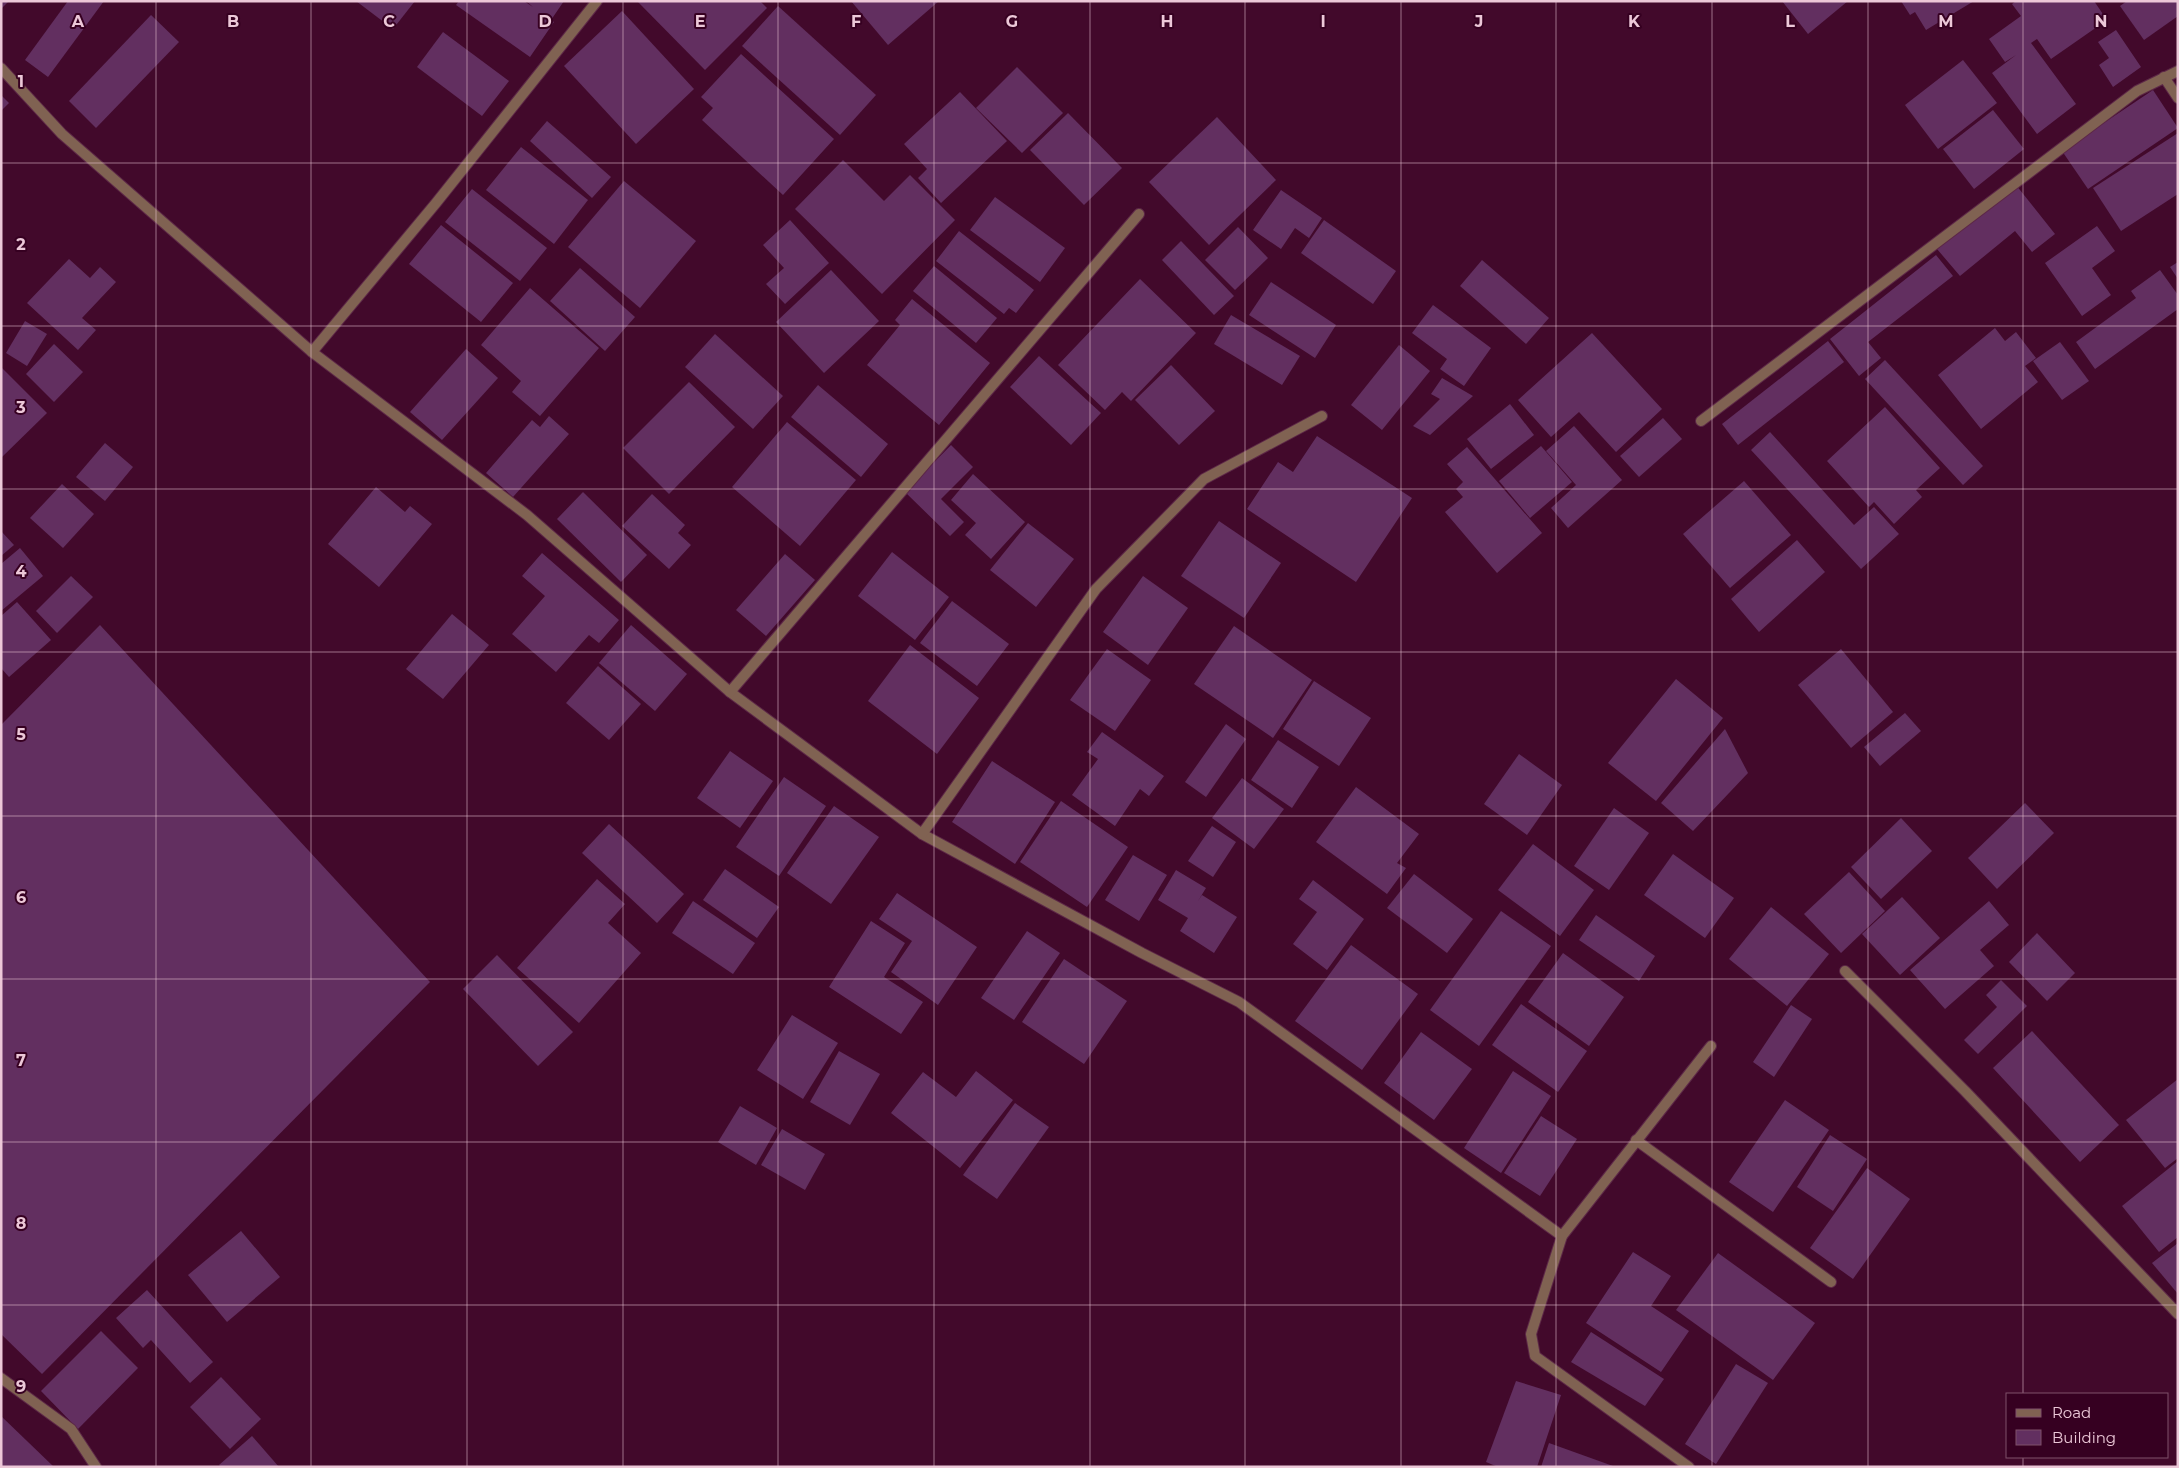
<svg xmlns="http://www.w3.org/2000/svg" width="2179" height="1468" font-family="Montserrat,sans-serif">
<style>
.building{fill:#622f60}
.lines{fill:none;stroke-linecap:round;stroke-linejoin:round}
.minor-casing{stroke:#5d2847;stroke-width:12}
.tertiary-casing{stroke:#5d2847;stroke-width:12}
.minor{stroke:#806252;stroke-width:10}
.tertiary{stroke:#806252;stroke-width:10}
.grid{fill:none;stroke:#ecc8d8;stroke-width:1;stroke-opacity:0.55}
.grid-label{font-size:16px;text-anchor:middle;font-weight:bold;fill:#ecc8d8;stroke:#360021;stroke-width:4;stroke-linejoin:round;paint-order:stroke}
</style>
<rect width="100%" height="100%" fill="#42092b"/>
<g class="building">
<path d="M1,1H9L1,9Z"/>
<path d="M68,1H104L48,77L25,60Z"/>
<path d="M356,1H415L393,29Z"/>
<path d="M459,1H524L533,7L526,1H564L551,20L554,22L530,57L456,5Z"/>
<path d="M637,1H760L767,8L705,70Z"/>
<path d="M851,1H939L888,45Z"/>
<path d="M1782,1H1848L1808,34Z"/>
<path d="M1901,1H1974L1926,30L1915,12L1910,15Z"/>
<path d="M2016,1H2094L2107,20L2051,59L2037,39L2031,43L2076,104L2037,134L1992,73L2016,55L2005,62L1989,39L2021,16L2012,4Z"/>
<path d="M2127,1H2178V16L2144,40L2120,6Z"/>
<path d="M778,6L876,95L840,135L742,46Z"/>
<path d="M622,11L694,89L636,144L564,66Z"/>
<path d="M151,15L179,42L96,128L69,101Z"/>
<path d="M2116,30L2141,67L2113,87L2099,65L2109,58L2098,42Z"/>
<path d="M443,32L509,81L482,116L417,67Z"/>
<path d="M741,54L834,139L783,195L702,120L713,108L701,97Z"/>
<path d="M1963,60L1997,103L1938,149L1905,105Z"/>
<path d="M1017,67L1063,113L1022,153L976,108Z"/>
<path d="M2153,90L2178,128L2088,189L2062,151Z"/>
<path d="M960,92L1007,141L941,203L918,178L927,169L904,144Z"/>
<path d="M1,95L9,103L1,111Z"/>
<path d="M1993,110L2024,149L1974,189L1943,149Z"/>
<path d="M1068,113L1122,168L1084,205L1030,150Z"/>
<path d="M1217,117L1276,180L1209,245L1149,182Z"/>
<path d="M547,121L611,177L592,198L530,141Z"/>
<path d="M2178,133V194L2121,231L2093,188Z"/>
<path d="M521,147L588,200L554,244L486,190Z"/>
<path d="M843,160L884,201L910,175L955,220L882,294L795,209Z"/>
<path d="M624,181L696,241L640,308L568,247Z"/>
<path d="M2016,185L2055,234L2032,252L2015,231L1960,276L1937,249Z"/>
<path d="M472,189L547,248L520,281L445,222Z"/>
<path d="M1281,190L1322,218L1309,238L1295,228L1281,249L1253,230Z"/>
<path d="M995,197L1065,248L1040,282L970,230Z"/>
<path d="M790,220L829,263L785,304L766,284L784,268L763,245Z"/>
<path d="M1324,220L1396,271L1373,304L1301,253Z"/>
<path d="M441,225L513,283L481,322L409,264Z"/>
<path d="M2097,226L2115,251L2092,268L2111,295L2082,316L2045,263Z"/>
<path d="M1238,227L1268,258L1235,290L1205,260Z"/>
<path d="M959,231L1034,290L1016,313L1009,308L1004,314L936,261Z"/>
<path d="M1181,241L1234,296L1214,315L1162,260Z"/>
<path d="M1936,255L1953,276L1868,342L1881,358L1859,376L1830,339Z"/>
<path d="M69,259L90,278L100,267L116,282L82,318L96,330L78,350L27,303Z"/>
<path d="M1482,260L1549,318L1526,344L1460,286Z"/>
<path d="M2178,262V279L2170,267Z"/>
<path d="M934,266L997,318L976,343L913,291Z"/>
<path d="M580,268L635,317L605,351L550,301Z"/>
<path d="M831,270L879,321L824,373L776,322Z"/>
<path d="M2160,270L2178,295V309L2095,369L2076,342L2136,298L2131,291Z"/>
<path d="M1140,279L1196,333L1131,401L1122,392L1105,410L1058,365Z"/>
<path d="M1271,282L1336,325L1315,358L1249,315Z"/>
<path d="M530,288L599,348L540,416L512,392L521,381L481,345Z"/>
<path d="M912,299L990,363L939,425L867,365L900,325L895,320Z"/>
<path d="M1433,305L1491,348L1464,386L1440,369L1447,359L1412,333Z"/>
<path d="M1231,315L1300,356L1282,385L1214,344Z"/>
<path d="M25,321L47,334L27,366L6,353Z"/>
<path d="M1995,328L2005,341L2016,332L2036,358L2025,366L2038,382L1981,429L1938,375Z"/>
<path d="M1592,333L1662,409L1616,452L1579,412L1551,437L1518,400Z"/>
<path d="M715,334L783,396L753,429L685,367Z"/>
<path d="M1828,341L1844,362L1738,445L1722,424Z"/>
<path d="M2060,342L2089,381L2062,400L2033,361Z"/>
<path d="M54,344L83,372L54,402L26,374Z"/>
<path d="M1399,345L1430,371L1382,430L1351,405Z"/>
<path d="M466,349L498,378L442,440L410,412Z"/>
<path d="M1039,356L1101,413L1071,445L1010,387Z"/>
<path d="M1885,360L1983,466L1963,485L1865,379Z"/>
<path d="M1171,365L1215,411L1179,445L1135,400Z"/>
<path d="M1,367L47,413L1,458Z"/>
<path d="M1442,378L1473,396L1430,435L1413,426L1440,399L1431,394Z"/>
<path d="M689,382L735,427L669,494L623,448Z"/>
<path d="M818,385L888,444L861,477L791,417Z"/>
<path d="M1510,404L1534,435L1491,469L1467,439Z"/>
<path d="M1885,407L1940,468L1916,490L1922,497L1894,524L1874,502L1869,507L1827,461Z"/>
<path d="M549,416L569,434L513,497L486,473L532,420L540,427Z"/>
<path d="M1663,418L1682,439L1639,477L1620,456Z"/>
<path d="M787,422L856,480L800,546L732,487Z"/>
<path d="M1574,426L1622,480L1568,528L1551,508L1576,485L1546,451Z"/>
<path d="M1770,432L1854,525L1874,507L1899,534L1861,569L1751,450Z"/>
<path d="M1317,436L1412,498L1356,582L1247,509L1278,462L1293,472Z"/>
<path d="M105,443L133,467L105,501L76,477Z"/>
<path d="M951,445L973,467L941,499L964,522L950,536L905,492Z"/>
<path d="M1541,446L1572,482L1530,518L1499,481Z"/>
<path d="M1467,447L1542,533L1497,573L1445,512L1463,497L1456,489L1463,482L1447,464Z"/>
<path d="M973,474L1025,522L991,559L965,535L976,523L951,500Z"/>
<path d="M1744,481L1791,535L1730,588L1683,534Z"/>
<path d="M62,484L94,514L63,548L30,518Z"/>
<path d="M376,487L405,512L410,506L432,524L379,587L328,544Z"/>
<path d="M583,492L647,555L621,582L557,519Z"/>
<path d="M652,494L685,525L678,533L691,545L669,569L622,526Z"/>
<path d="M1219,521L1281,563L1244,618L1181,576Z"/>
<path d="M1028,523L1074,559L1036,607L990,570Z"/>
<path d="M1,531L14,545L1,556Z"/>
<path d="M1797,540L1825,572L1759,632L1731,599Z"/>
<path d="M20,548L43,576L1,611V564Z"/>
<path d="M892,552L949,597L915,640L858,596Z"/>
<path d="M542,553L619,620L599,643L589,635L556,672L512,634L545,596L522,576Z"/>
<path d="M785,554L815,580L766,636L736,610Z"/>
<path d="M71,576L93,597L57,633L36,611Z"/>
<path d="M1143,576L1188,608L1148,665L1103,632Z"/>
<path d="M952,601L1009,644L977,686L920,643Z"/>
<path d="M17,602L51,640L9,677L1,668V616Z"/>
<path d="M452,614L489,645L443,699L406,669Z"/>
<path d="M100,625L430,982L42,1374L1,1334V725Z"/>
<path d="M631,625L687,674L655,711L599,663Z"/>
<path d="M1234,626L1312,680L1273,738L1194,684Z"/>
<path d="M910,645L979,698L937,754L868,701Z"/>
<path d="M1107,649L1151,680L1115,731L1070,700Z"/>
<path d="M1841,649L1893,712L1851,748L1798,685Z"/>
<path d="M598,666L641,704L609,740L566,703Z"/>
<path d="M1676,679L1723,718L1656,801L1608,763Z"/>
<path d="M1314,681L1371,718L1339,766L1283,729Z"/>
<path d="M1905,713L1921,731L1880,766L1864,747Z"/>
<path d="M1226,724L1246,739L1206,797L1185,782Z"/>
<path d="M1725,729L1748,773L1693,831L1661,803Z"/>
<path d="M1102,732L1164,776L1149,796L1140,789L1115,826L1072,795L1098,759L1087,752Z"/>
<path d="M1278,740L1319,767L1292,808L1251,780Z"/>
<path d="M730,751L773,781L740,828L697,798Z"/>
<path d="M1519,754L1562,785L1527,835L1484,804Z"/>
<path d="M992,761L1055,802L1015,864L952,822Z"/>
<path d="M784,777L826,806L779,876L736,847Z"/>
<path d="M1242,778L1284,809L1254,849L1212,818Z"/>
<path d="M1356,787L1419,834L1397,863L1406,868L1387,894L1316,842Z"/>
<path d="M1061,801L1128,847L1087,907L1020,862Z"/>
<path d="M2025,803L2054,833L1997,889L1968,858Z"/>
<path d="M834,806L879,837L831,904L787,873Z"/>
<path d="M1614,808L1649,833L1609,890L1574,866Z"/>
<path d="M1901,818L1932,851L1881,899L1851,867Z"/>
<path d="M609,824L684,894L657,923L582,853Z"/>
<path d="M1212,826L1236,842L1213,877L1188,861Z"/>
<path d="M1533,844L1594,890L1560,936L1498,890Z"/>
<path d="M1673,854L1734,898L1705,938L1644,895Z"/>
<path d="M1133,855L1167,875L1139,921L1105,900Z"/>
<path d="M725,869L779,907L757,938L703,900Z"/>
<path d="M1176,870L1206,888L1198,901L1202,895L1237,917L1214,953L1180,931L1188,918L1158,900Z"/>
<path d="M1849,872L1885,911L1841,953L1804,914Z"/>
<path d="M1414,874L1473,919L1447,953L1387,908Z"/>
<path d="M597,879L625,904L608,923L641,953L579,1023L517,968Z"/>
<path d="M1313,880L1364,919L1327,970L1293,944L1317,912L1299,899Z"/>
<path d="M897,893L977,947L938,1005L891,972L912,941L879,919Z"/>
<path d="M1902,897L1940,938L1900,975L1862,934Z"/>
<path d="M693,901L755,943L733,974L672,933Z"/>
<path d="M1989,901L2009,925L1980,950L1994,966L1945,1009L1910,970Z"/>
<path d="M1771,907L1829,954L1787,1006L1729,959Z"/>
<path d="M1501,911L1551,946L1479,1046L1430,1010Z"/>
<path d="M1596,915L1655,956L1639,981L1579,940Z"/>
<path d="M871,921L905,943L884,977L923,1002L901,1034L829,987Z"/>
<path d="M1027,931L1060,953L1014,1020L981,998Z"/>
<path d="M2037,933L2075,973L2047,1001L2009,962Z"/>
<path d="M1351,945L1418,994L1362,1070L1295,1021Z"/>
<path d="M1563,953L1624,997L1589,1046L1528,1002Z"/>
<path d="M497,955L573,1032L538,1066L463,989Z"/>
<path d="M1064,959L1127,1001L1084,1064L1022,1022Z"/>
<path d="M2001,980L2027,1006L1978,1054L1964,1040L1997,1007L1986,995Z"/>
<path d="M1521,1004L1587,1051L1558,1092L1492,1045Z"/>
<path d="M1791,1005L1812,1019L1774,1077L1753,1062Z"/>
<path d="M792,1015L838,1043L803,1099L757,1070Z"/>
<path d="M2032,1031L2119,1125L2080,1162L1993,1068Z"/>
<path d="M1421,1032L1472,1069L1434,1120L1384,1083Z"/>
<path d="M839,1051L880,1074L850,1125L810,1102Z"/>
<path d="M976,1071L1013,1100L960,1168L891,1113L923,1072L956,1097Z"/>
<path d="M1513,1071L1551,1096L1501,1173L1464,1148Z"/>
<path d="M2178,1079V1158L2165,1168L2126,1120Z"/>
<path d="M1785,1100L1829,1130L1773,1212L1729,1182Z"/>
<path d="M1015,1103L1049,1127L997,1199L963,1175Z"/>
<path d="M740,1106L777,1128L756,1165L718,1142Z"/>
<path d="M1541,1116L1577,1139L1540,1196L1504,1173Z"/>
<path d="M782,1129L825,1154L805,1190L761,1165Z"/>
<path d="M1830,1135L1867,1159L1833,1211L1797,1187Z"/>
<path d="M2178,1161V1237L2159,1252L2122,1206Z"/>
<path d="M1867,1168L1910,1199L1853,1279L1810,1248Z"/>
<path d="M241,1231L280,1277L227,1322L188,1275Z"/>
<path d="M2178,1243V1294L2152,1263Z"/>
<path d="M1633,1252L1671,1276L1651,1306L1689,1331L1661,1372L1586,1323Z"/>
<path d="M1718,1253L1815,1323L1773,1380L1676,1310Z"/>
<path d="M147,1290L213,1362L190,1383L151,1340L143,1348L116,1318Z"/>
<path d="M101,1331L138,1368L78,1429L41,1391Z"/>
<path d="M1591,1332L1664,1379L1645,1406L1571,1362Z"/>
<path d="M1736,1364L1768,1383L1716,1464L1685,1444Z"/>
<path d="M221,1377L261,1419L230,1449L190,1407Z"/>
<path d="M1516,1381L1561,1395L1537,1467H1498L1486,1462Z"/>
<path d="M1,1416L54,1467H1Z"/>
<path d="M252,1436L279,1467H221L219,1465Z"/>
<path d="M1549,1443L1613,1466V1467H1541Z"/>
</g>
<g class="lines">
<g class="minor-casing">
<g id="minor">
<path d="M1,68L62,134L312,352L527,515L730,692L922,834L1142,953L1239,1002L1562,1236"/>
<path d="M2164,77L2178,98"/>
<path d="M312,352L436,203L597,1"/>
<path d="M1701,421L2137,91L2178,71"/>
<path d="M730,692L1139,214"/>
<path d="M922,834L1096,589L1204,479L1322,416"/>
<path d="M1845,971L1965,1091L2178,1314"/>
<path d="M1636,1140L1831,1282"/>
<path d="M1689,1467L1535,1356L1531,1334L1562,1236L1711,1046"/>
</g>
</g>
<g class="tertiary-casing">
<path id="tertiary" d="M1,1378L71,1429L96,1467"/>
</g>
<use href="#minor" class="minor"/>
<use href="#tertiary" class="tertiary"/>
</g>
<path class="grid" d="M156,1V1467M311,1V1467M467,1V1467M623,1V1467M778,1V1467M934,1V1467M1090,1V1467M1245,1V1467M1401,1V1467M1556,1V1467M1712,1V1467M1868,1V1467M2023,1V1394M1,163H2178M1,326H2178M1,489H2178M1,652H2178M1,816H2178M1,979H2178M1,1142H2178M1,1305H2178M2023,1457V1467"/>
<g class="grid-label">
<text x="78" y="27">A</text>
<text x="233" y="27">B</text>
<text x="389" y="27">C</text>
<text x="545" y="27">D</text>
<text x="700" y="27">E</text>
<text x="856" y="27">F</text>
<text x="1012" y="27">G</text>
<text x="1167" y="27">H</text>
<text x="1323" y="27">I</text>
<text x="1479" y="27">J</text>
<text x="1634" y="27">K</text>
<text x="1790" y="27">L</text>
<text x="1946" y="27">M</text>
<text x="2101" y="27">N</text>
<text x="21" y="87">1</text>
<text x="21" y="250">2</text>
<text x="21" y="413">3</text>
<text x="21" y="577">4</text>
<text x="21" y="740">5</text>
<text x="21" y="903">6</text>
<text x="21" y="1066">7</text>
<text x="21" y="1229">8</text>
<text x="21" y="1392">9</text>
</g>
<rect width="2179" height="1468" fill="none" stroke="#ecc8d8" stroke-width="5"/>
<rect x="2006" y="1393" width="162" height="65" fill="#360021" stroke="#7f506a"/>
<rect x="2016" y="1409" width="25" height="8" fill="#806252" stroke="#7f506a"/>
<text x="2052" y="1418" font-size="15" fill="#ecc8d8">Road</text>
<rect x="2016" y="1430" width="25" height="15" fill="#622f60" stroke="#7f506a"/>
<text x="2052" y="1443" font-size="15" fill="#ecc8d8">Building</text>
</svg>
